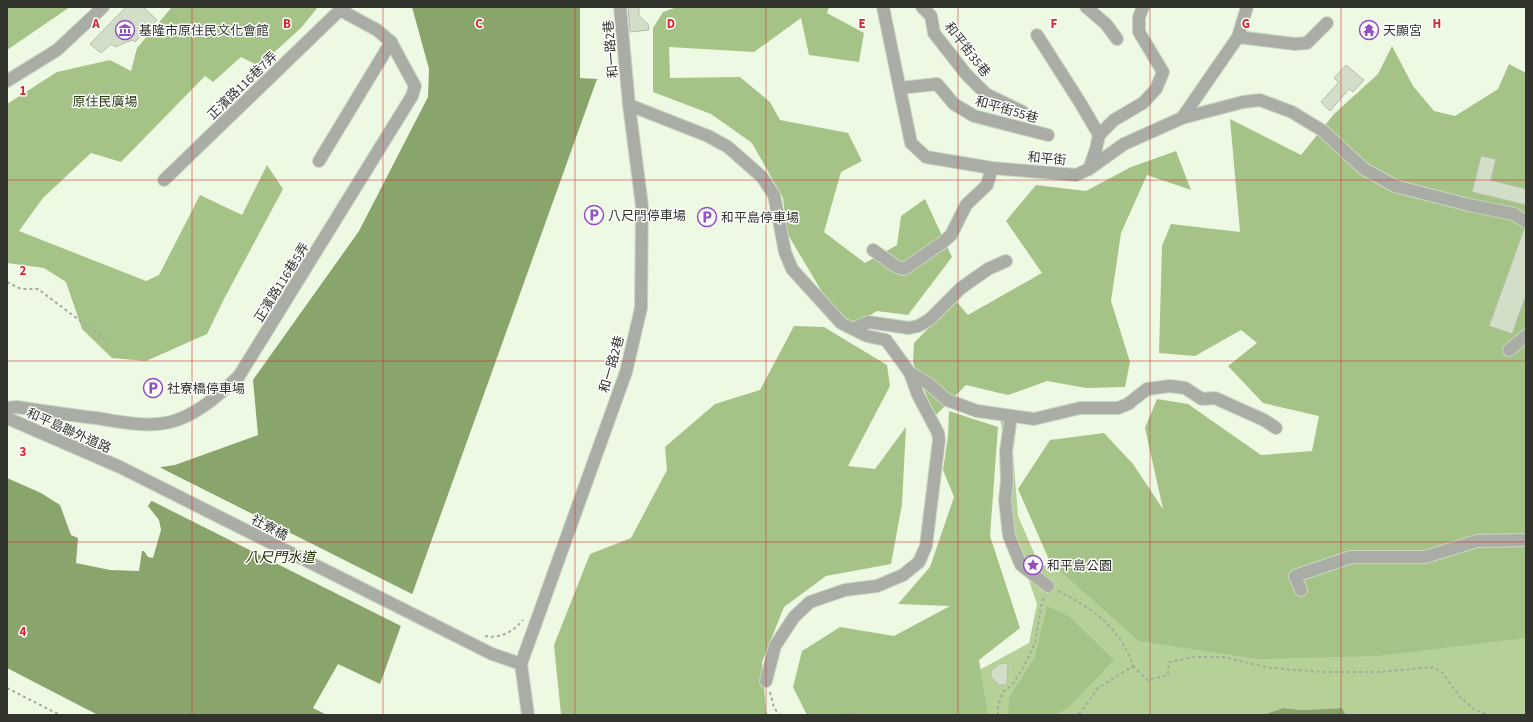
<svg xmlns="http://www.w3.org/2000/svg" width="1533" height="722" font-family="'Source Sans 3','Noto Sans TC',sans-serif">
<style>
.green{fill:#b5d197}
.forest{fill:#a6c387}
.water{fill:#89a56b}
.pier{fill:#eef9e4}
.building{fill:#d3dec9;stroke:#b3bda9}
.lines{fill:none;stroke-linecap:round;stroke-linejoin:round}
.minor-casing{stroke:#ccd6c3;stroke-width:14}
.path{stroke:#a3ab9b;stroke-width:2;stroke-dasharray:3 3;stroke-linecap:butt}
.minor{stroke:#a9ada5;stroke-width:12}
.grid{fill:none;stroke:#d62828;stroke-width:1;stroke-opacity:0.55}
.labels{text-anchor:middle;stroke-width:3;stroke-linejoin:round;paint-order:stroke}
.poi-label{font-size:13px;fill:#31352d;stroke:#fff;text-anchor:start}
.street-label{font-size:13px;fill:#31352d;stroke:#fff}
.park-label{font-size:13px;fill:#26390d;stroke:#fff}
.water-label{font-size:14px;font-style:italic;fill:#203205;stroke:#fff}
.grid-label{font-size:13px;text-anchor:middle;font-weight:bold;fill:#d62828;stroke:#fff;stroke-width:3;stroke-linejoin:round;paint-order:stroke}
</style>
<rect width="100%" height="100%" fill="#eef9e4"/>
<path class="green" d="M1000,418L1017,421L1013,453L1018,516L1038,562L1048,568L1221,570L1526,600V715H1346L1342,708L1302,710L1283,708L1263,715H885L924,700L1029,643L1037,604L1004,508V442Z"/>
<g class="forest">
<path d="M7,7H70L7,50Z"/>
<path d="M172,7H318L301,28L259,66L241,57L213,82L205,76L121,162L91,153L43,198L19,231L146,281L159,275L200,195L242,215L267,165L283,189L224,299L207,334L146,361L112,358L82,329L66,282L44,268L7,263V104L57,72L110,60L131,71L137,48Z"/>
<path d="M677,7H829L827,13L864,33L859,62L809,55L801,18L754,52L669,47L670,78L740,77L770,102L780,120L848,133L862,161L841,172L824,232L865,263L897,245L901,216L925,199L952,257L908,315L877,311L865,318L850,323L825,297L787,233L783,198L752,143L711,114L653,92V28L663,12Z"/>
<path d="M1392,46L1413,86L1434,111L1455,116L1498,89L1509,64L1526,73V638L1377,656L1258,659L1139,641L1050,562L1018,489L1050,440L1104,433L1133,464L1163,509L1145,428L1157,399L1188,404L1261,455L1312,451L1319,416L1263,403L1228,366L1257,343L1241,330L1195,356L1159,353L1162,246L1171,224L1240,232L1230,119L1301,155L1334,114L1378,74Z"/>
<path d="M1176,151L1191,190L1147,175L1121,233L1111,301L1130,362L1125,387L1086,388L1047,381L1008,395L966,385L935,416L913,363L914,343L955,300L968,315L1042,273L1006,221L1036,185L1086,191L1131,167Z"/>
<path d="M794,326L824,327L887,365L890,386L848,466L875,469L906,427L902,504L891,564L826,576L784,607L762,662L766,712L769,715H561L554,645L590,554L631,538L667,470L665,447L715,404L760,390Z"/>
<path d="M949,411L998,427L990,536L1020,628L979,660L988,715H807L793,687L802,651L840,627L894,636L950,606L898,604L930,567L954,497L943,470L948,436Z"/>
<path d="M1047,606L1070,617L1114,660L1068,708L1055,715H1008L1009,698L1035,657Z"/>
</g>
<g class="water">
<path d="M412,7H580V78L597,79L380,684L338,664L313,708L327,715H98L7,668V478L41,493L60,505L71,535L78,538L76,563L110,570L139,571L142,551H144L148,557L153,558L161,530L159,520L148,506L156,494V482L161,467L175,465L258,435L253,380L359,231L428,97L429,69Z"/>
<path d="M1283,708L1302,710L1342,708L1346,715H1263Z"/>
</g>
<path class="pier" d="M159,467L414,595L403,627L150,500L154,493V482Z"/>
<g class="building">
<path d="M126,7H143L157,20L135,42L132,40L115,47L111,44L101,53L90,44Z"/>
<path d="M628,7H639V16L648,24L649,30L630,32Z"/>
<path d="M1346,65L1364,80L1353,92L1349,89L1330,111L1321,102L1339,82L1334,78Z"/>
<path d="M1481,156L1496,159L1491,180L1526,189V205L1472,192Z"/>
<path d="M1524,229H1526V295L1512,334L1489,326Z"/>
<path d="M1008,663L1007,685H999L991,677V671L999,664Z"/>
</g>
<g class="lines">
<g class="minor-casing">
<g id="minor">
<path d="M883,7L911,143L926,157L992,168L1076,175L1089,169L1124,144L1182,118L1238,37L1247,7"/>
<path d="M922,7L931,16L934,33L966,74L986,94L1023,112"/>
<path d="M1086,7L1106,24L1117,39"/>
<path d="M1037,35L1081,104L1099,135L1096,149L1089,169"/>
<path d="M1238,37L1295,44L1307,43L1327,23"/>
<path d="M7,81L57,50L103,7"/>
<path d="M900,88L937,84L954,104L974,116L1048,135"/>
<path d="M629,105L708,136L728,147L762,177L774,195L785,252L792,269L841,323L867,336L886,340L910,373L918,395L938,433L939,440L926,546L919,562L903,575L877,586L845,590L810,602L794,617L775,646L766,681"/>
<path d="M1182,118L1243,102L1260,100L1292,112L1323,131L1364,169L1395,186L1469,205L1514,214L1526,222"/>
<path d="M1099,135L1114,120L1143,103L1156,89L1163,72L1139,32V17L1143,7"/>
<path d="M319,161L391,42"/>
<path d="M164,180L340,10L345,7"/>
<path d="M873,250L897,267L904,269L942,243L951,235L966,205L987,185L992,168"/>
<path d="M853,329L868,322L909,328L918,326L929,320L961,288L988,269L1006,261"/>
<path d="M1509,350L1526,336"/>
<path d="M910,373L929,384L947,400L977,411L1034,419L1080,408H1118L1128,404L1147,389L1170,386L1185,388L1202,399L1215,398L1264,420L1276,428"/>
<path d="M7,408L17,407C43,411 69,415 96,418C122,422 151,429 177,420C202,411 221,393 239,376L412,96L415,86L391,42L377,30L340,10V7"/>
<path d="M1011,416L1006,451L1007,481L1005,500L1009,536L1021,565L1048,586"/>
<path d="M7,418L120,467L492,654L521,664"/>
<path d="M1301,590L1295,576L1351,557H1425L1477,541L1526,540"/>
<path d="M528,715L521,664L626,372L641,308L642,206L629,105L620,7"/>
</g>
</g>
<g class="path">
<path d="M7,282L21,289H38L107,341"/>
<path d="M1058,591C1093,608 1120,628 1133,666L1098,688L1081,712L1076,715"/>
<path d="M485,636C500,639 513,632 523,620"/>
<path d="M1133,666L1147,680L1168,675L1169,662L1194,657H1224L1248,663L1271,668L1323,672H1379L1432,667L1442,672L1460,697L1474,709L1489,715"/>
<path d="M7,688L60,715"/>
<path d="M770,692L774,708L780,715"/>
<path d="M834,715L854,713"/>
<path d="M998,715V705L1003,692L1012,685L1023,668L1035,643L1041,606L1044,597"/>
</g>
<use href="#minor" class="minor"/>
</g>
<path class="grid" d="M192,7V715M383,7V715M575,7V715M766,7V715M958,7V715M1150,7V715M1341,7V715M7,180H1526M7,361H1526M7,542H1526"/>
<defs>
<g id="museum-ring" transform="scale(1)"><circle r="9.5" fill="#fff" stroke="#934ec2" stroke-width="1.5"/><path d="M0-6L6-3V-2H-6V-3ZM-5-1h2V3h-2ZM-1-1h2V3h-2ZM3-1h2V3H3ZM-6 4H6V6H-6Z" fill="#934ec2"/></g>
<g id="temple-ring" transform="scale(1)"><circle r="9.5" fill="#fff" stroke="#934ec2" stroke-width="1.5"/><path d="M0-6L5-2H3V0L6.5 2.5H4V6H1.5V3h-3V6H-4V2.5H-6.5L-3 0V-2H-5Z" fill="#934ec2"/></g>
<g id="parking-ring" transform="scale(1)"><circle r="9.5" fill="#fff" stroke="#934ec2" stroke-width="1.5"/><path d="M-3.5-5.5H1a3.5 3.5 0 0 1 0 7H-1V5.5H-3.5ZM-1-3.4V-.6H.8a1.4 1.4 0 0 0 0-2.8Z" fill="#934ec2"/></g>
<g id="sight-ring" transform="scale(1)"><circle r="9.5" fill="#fff" stroke="#934ec2" stroke-width="1.5"/><path d="M0-6L1.8-2.2L6-1.7L2.9 1.2L3.7 5.4L0 3.3L-3.7 5.4L-2.9 1.2L-6-1.7L-1.8-2.2Z" fill="#934ec2"/></g>
</defs>
<g fill-rule="evenodd">
<use href="#museum-ring" x="125" y="30"/>
<use href="#temple-ring" x="1369" y="30"/>
<use href="#parking-ring" x="594" y="215"/>
<use href="#parking-ring" x="707" y="217"/>
<use href="#parking-ring" x="153" y="388"/>
<use href="#sight-ring" x="1033" y="565"/>
</g>
<g class="labels">
<g class="poi-label">
<text x="139" y="35">基隆市原住民文化會館</text>
<text x="1383" y="35">天顯宮</text>
<text x="608" y="220">八尺門停車場</text>
<text x="721" y="222">和平島停車場</text>
<text x="167" y="393">社寮橋停車場</text>
<text x="1047" y="570">和平島公園</text>
</g>
<g class="street-label">
<text transform="translate(610 49) rotate(-95)" y="5">和一路2巷</text>
<text transform="translate(968 49) rotate(52)" y="5">和平街35巷</text>
<text transform="translate(242 85) rotate(-44)" y="5">正濱路116巷7弄</text>
<text transform="translate(1007 109) rotate(16)" y="5">和平街55巷</text>
<text transform="translate(1047 158) rotate(5)" y="5">和平街</text>
<text transform="translate(281 282) rotate(-58)" y="5">正濱路116巷5弄</text>
<text transform="translate(611 364) rotate(-74)" y="5">和一路2巷</text>
<text transform="translate(69 430) rotate(24)" y="5">和平島聯外道路</text>
<text transform="translate(270 527) rotate(27)" y="5">社寮橋</text>
</g>
<g class="park-label">
<text x="105" y="106">原住民廣場</text>
</g>
<g class="water-label">
<text x="280" y="562">八尺門水道</text>
</g>
</g>
<g class="grid-label">
<text x="96" y="28">A</text>
<text x="287" y="28">B</text>
<text x="479" y="28">C</text>
<text x="671" y="28">D</text>
<text x="862" y="28">E</text>
<text x="1054" y="28">F</text>
<text x="1246" y="28">G</text>
<text x="1437" y="28">H</text>
<text x="23" y="95">1</text>
<text x="23" y="275">2</text>
<text x="23" y="456">3</text>
<text x="23" y="636">4</text>
</g>
<rect width="1533" height="722" fill="none" stroke="#31352d" stroke-width="16"/>
</svg>
